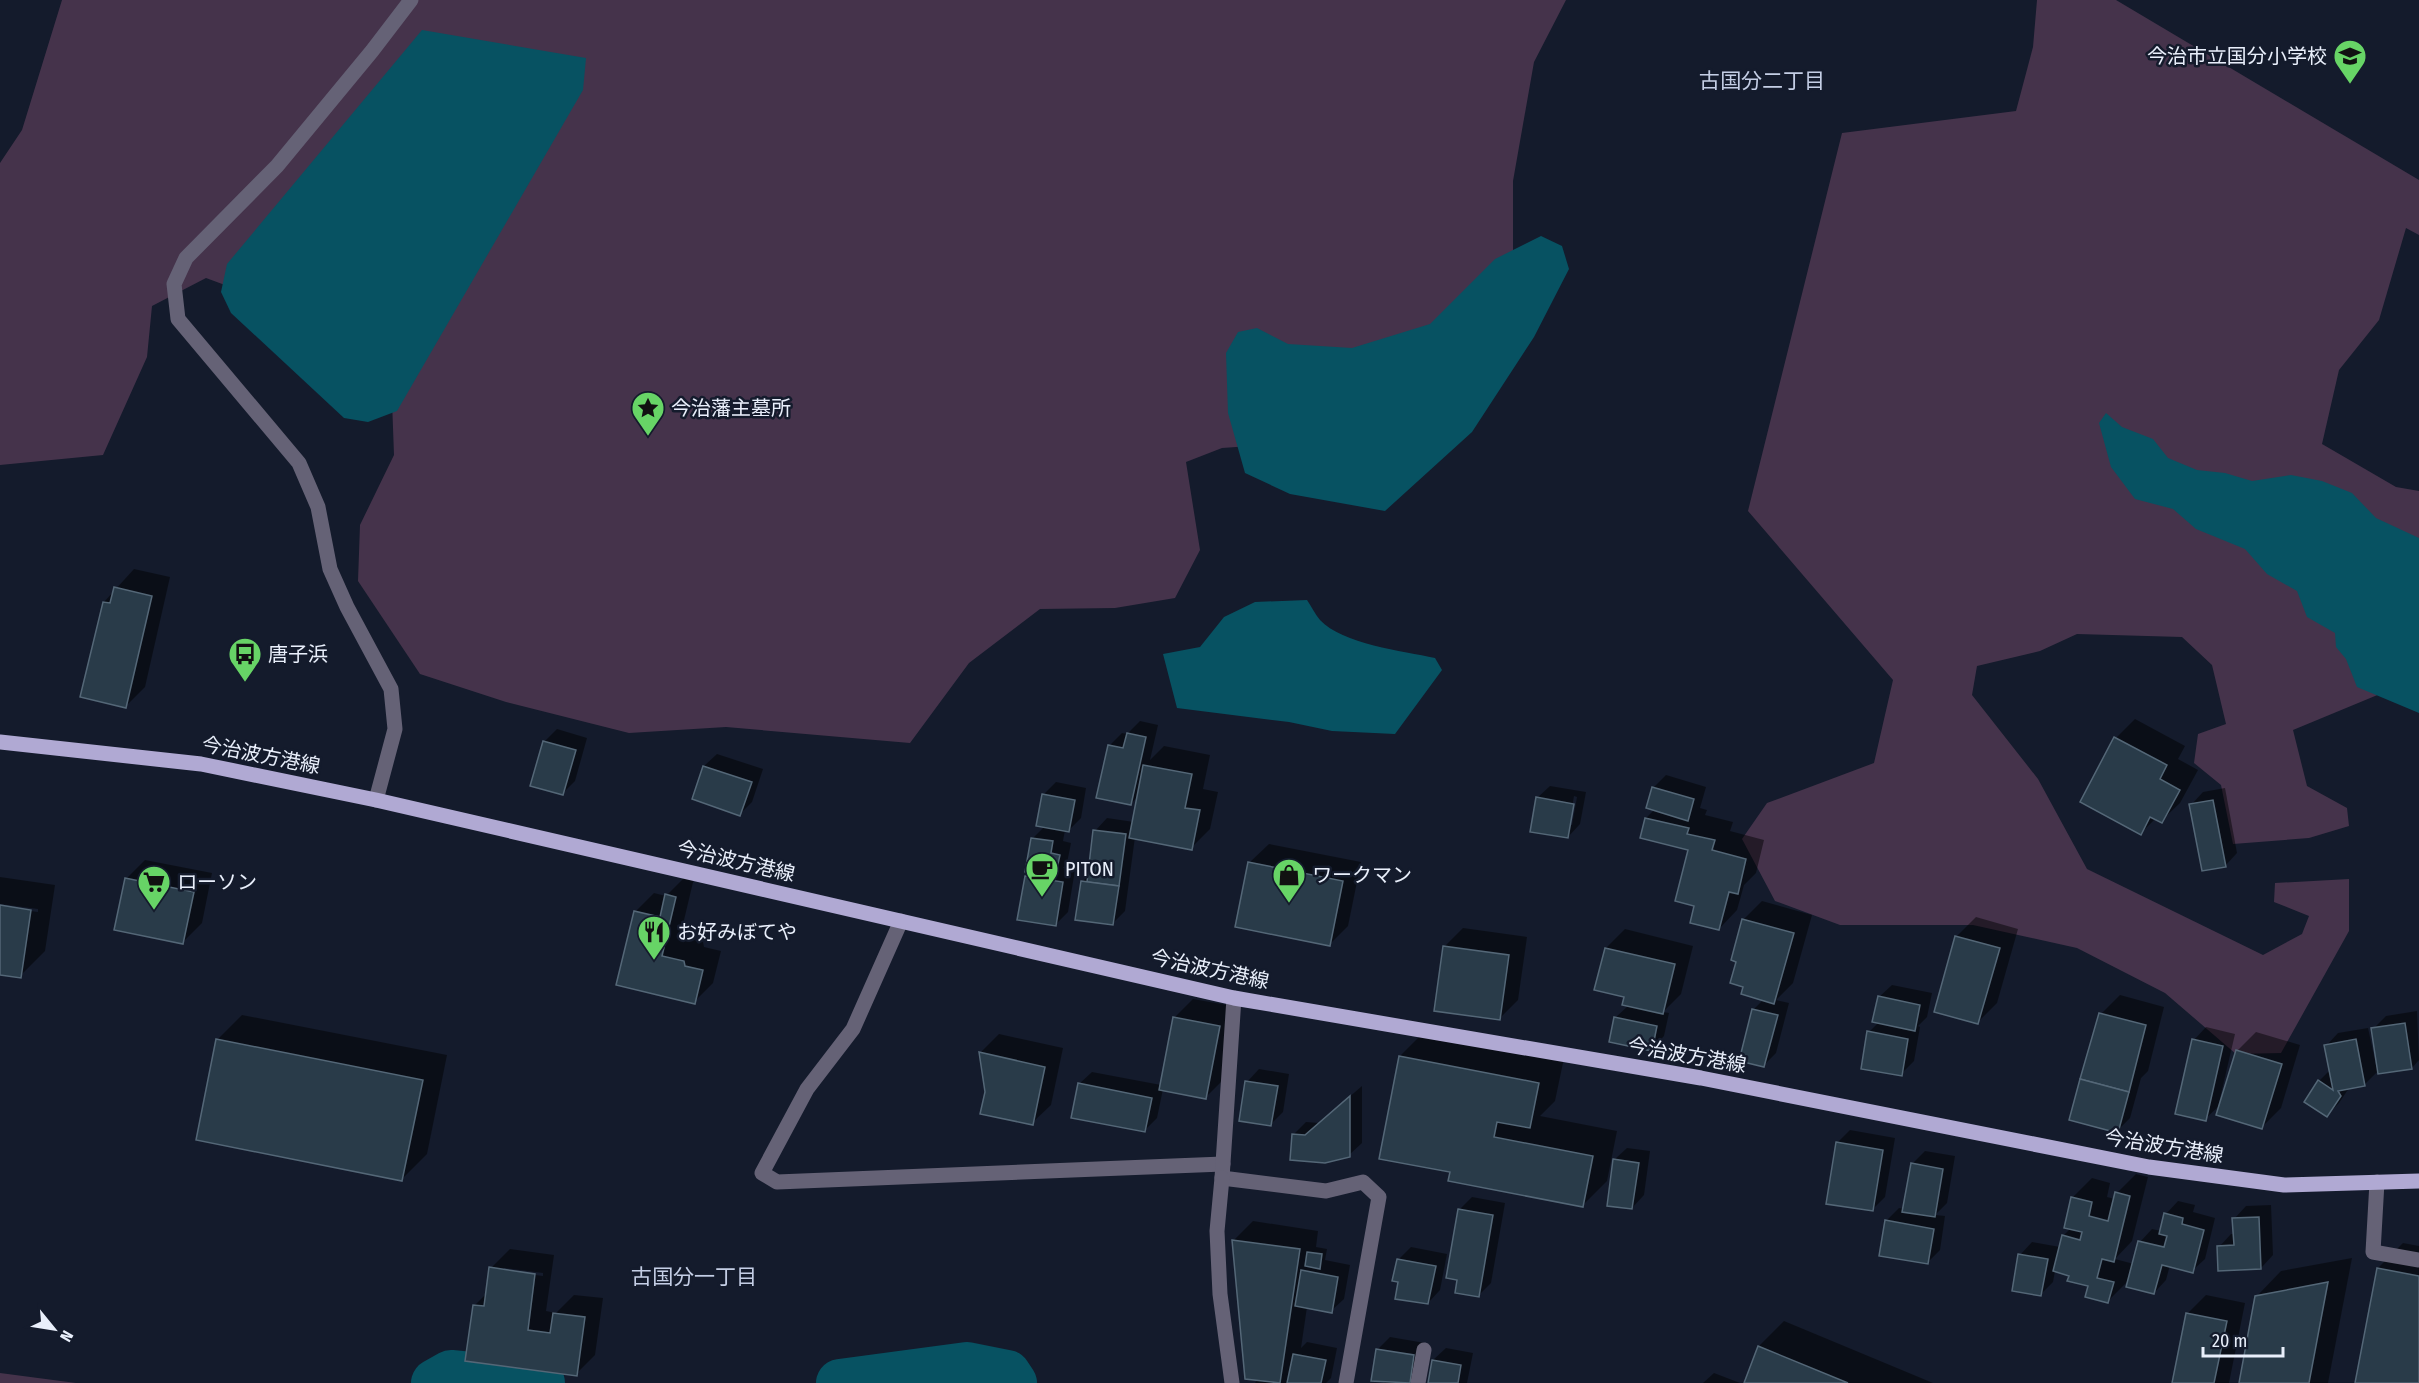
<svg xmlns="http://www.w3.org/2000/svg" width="2419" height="1383" font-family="'Fira Sans Condensed','Noto Sans JP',sans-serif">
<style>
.green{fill:#45334b}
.water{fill:#075262}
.shadow{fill:#0007;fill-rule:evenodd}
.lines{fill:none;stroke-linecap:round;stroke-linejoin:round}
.river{stroke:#075262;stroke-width:48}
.building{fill:#293b49;stroke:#546777;stroke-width:1.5}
.minor{stroke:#656276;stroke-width:15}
.primary{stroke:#b0a9d3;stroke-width:15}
.labels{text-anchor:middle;stroke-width:5;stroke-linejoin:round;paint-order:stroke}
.poi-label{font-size:20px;fill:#e9effb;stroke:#141b2c;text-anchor:start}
.street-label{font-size:20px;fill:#e9effb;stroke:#141b2c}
.neighbourhood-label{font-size:21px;fill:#c4cee5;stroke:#141b2c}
</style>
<rect width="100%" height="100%" fill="#141b2c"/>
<g class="green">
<path d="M62,0H1566L1534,62L1513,181V297L1353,439L1222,448L1186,462L1200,550L1175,598L1115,608L1040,609L969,663L910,743L726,727L629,733L506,702L420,674L358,581L360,525L394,455L390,346L206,278L152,306L147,357L103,455L0,465V163L22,130Z"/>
<path d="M2037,0H2116L2419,180V235L2406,228L2379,320L2339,370L2322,444L2396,487L2419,491V686L2404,684L2293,730L2307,786L2347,808L2349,826L2309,838L2233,844L2221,785L2194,763L2198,734L2226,724L2212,665L2182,637L2077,634L2040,651L1977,666L1972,695L2038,779L2087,869L2263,955L2302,934L2309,916L2274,902L2275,883L2349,879V931L2281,1053L2236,1054L2165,993L2077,948L1973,925H1840L1775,901L1742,839L1767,803L1874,763L1893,680L1748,511L1842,133L2016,111L2033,47Z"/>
<path d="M0,1373L76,1383H0Z"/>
</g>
<g class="water">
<path d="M422,30L586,58L583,90L397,411L368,422L344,418L231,313L221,292L227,264Z"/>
<path d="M1541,236L1562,246L1569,269L1534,337L1472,432L1385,511L1290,494L1245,473L1228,413L1226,353L1238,332L1257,328L1288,344L1352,348L1430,324L1495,259Z"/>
<path d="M2106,413L2122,427L2153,439L2168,458L2197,470L2225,473L2252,481L2291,475L2322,481L2352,493L2376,518L2419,538V713L2357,687L2346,659L2336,647L2335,633L2307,617L2297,591L2267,574L2245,549L2196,529L2173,509L2135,499L2111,467L2099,423Z"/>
<path d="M1307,600C1311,606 1315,614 1320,620C1342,644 1403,651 1435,658L1442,670L1395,734L1332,731L1289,722L1177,708L1163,654L1200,647L1224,617L1255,602Z"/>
</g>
<g class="shadow">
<path d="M134,569L170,577L145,687L126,706L104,602Z"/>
<path d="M2135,719L2185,746L2178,759L2198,770L2180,803L2161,821L2156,818L2141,833L2116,738Z"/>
<path d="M1140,721L1158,725L1150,760L1164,746L1210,755L1203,789L1218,792L1210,829L1191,848L1135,837L1125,911L1112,924L1082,882L1089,875L1095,831L1107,818L1134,822L1139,795L1131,804L1109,746L1122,733L1127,734Z"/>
<path d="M557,729L587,738L575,781L562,794L544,742Z"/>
<path d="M717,754L763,769L752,802L740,814L694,799L704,766Z"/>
<path d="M1666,775L1706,787L1700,808L1707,810L1705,815L1733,822L1730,831L1764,840L1756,873L1744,885L1737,910L1719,929L1696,905L1690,849L1646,818L1655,809L1648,807L1654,787Z"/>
<path d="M1056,782L1086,788L1081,818L1069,830H1065L1063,841L1071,843L1067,863L1063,868L1075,870L1068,912L1056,924L1026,876L1031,871L1033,838L1045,826L1043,795Z"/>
<path d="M1550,786L1586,792L1580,824L1568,837L1537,798ZM1574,796L1577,797L1572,825H1569Z"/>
<path d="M2225,788L2237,853L2225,866L2191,805L2203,792Z"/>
<path d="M1269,844L1361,862L1348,926L1329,945L1250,862Z"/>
<path d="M145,860L212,873L202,923L183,942L126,879Z"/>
<path d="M686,876L694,878L680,937L703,942L704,947L721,951L713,983L694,1002L618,984L635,912L654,893L666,896Z"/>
<path d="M0,877L55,885L45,951L20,976L0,973V907L38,912V909L0,904Z"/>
<path d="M1762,901L1812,915L1793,983L1776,1000L1789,1003L1776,1053L1764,1065L1753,1010L1764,999L1745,986L1738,961L1743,920Z"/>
<path d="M1976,917L2018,929L1997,1003L1978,1022L1936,1010L1957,936Z"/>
<path d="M1463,928L1527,937L1518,1000L1499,1019L1444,947Z"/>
<path d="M1625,929L1693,946L1681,994L1663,1012L1669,1013L1664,1036L1652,1049L1615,1018L1629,1005L1606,948Z"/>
<path d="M1892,985L1932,993L1927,1017L1918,1026L1920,1027L1914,1061L1901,1074L1869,1032L1879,1022V997Z"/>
<path d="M2120,995L2164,1007L2148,1071L2141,1078L2130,1118L2117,1131L2101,1014Z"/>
<path d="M1193,999L1238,1007L1225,1078L1206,1097L1163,1089L1157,1118L1144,1131L1079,1084L1092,1072L1161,1085L1174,1018Z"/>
<path d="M2417,1011L2419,1060L2412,1068L2379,1070L2364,1085L2349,1088L2339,1103L2327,1115L2319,1081L2330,1070L2326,1046L2338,1033L2368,1028L2376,1065L2378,1064L2373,1029L2386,1016Z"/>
<path d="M242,1015L447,1055L427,1154L402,1179L217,1040Z"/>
<path d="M2206,1027L2235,1034L2218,1107L2205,1119L2194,1040Z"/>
<path d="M1425,1031L1564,1058L1555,1101L1540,1116L1617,1131L1607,1181L1582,1206L1452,1171L1400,1056Z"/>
<path d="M2256,1032L2300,1045L2281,1108L2262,1127L2237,1051Z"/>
<path d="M999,1034L1063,1048L1051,1105L1032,1123L980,1053Z"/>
<path d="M1259,1069L1289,1074L1283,1112L1271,1124L1247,1082Z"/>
<path d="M1362,1086V1143L1349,1155L1293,1135L1306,1122L1319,1123Z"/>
<path d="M1850,1130L1895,1138L1885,1197L1872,1210L1837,1143Z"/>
<path d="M1627,1148L1650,1151L1644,1195L1632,1208L1614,1160Z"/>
<path d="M1925,1151L1955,1156L1947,1203L1935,1215L1945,1216L1940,1250L1927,1263L1886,1221L1899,1208L1904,1209L1912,1164Z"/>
<path d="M2136,1174L2148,1177L2132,1241L2115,1259L2134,1264L2140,1242L2152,1229L2161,1231L2166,1214L2178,1201L2195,1205L2193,1212L2215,1218L2205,1259L2192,1271L2170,1265L2166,1280L2154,1293L2129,1280L2108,1301L2089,1285L2071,1275L2055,1271L2053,1282L2040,1295L2020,1255L2032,1242L2060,1247L2063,1236L2071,1228L2065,1226L2073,1197L2092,1178L2110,1183L2107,1197L2115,1199L2117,1193Z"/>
<path d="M1472,1197L1505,1203L1491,1283L1478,1296L1459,1210Z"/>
<path d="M2271,1205L2273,1255L2261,1268L2219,1247L2231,1234H2235L2234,1219L2246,1206Z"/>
<path d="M1253,1221L1318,1231L1316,1247L1327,1249L1325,1260L1350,1265L1344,1299L1331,1311L1307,1307L1301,1348L1307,1342L1337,1348L1331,1378L1326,1383H1255L1258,1379L1247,1378L1234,1240Z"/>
<path d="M2403,1243L2419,1246V1383H2357L2378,1268Z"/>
<path d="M1411,1247L1447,1254L1440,1290L1428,1303L1400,1281L1398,1260Z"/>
<path d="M510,1249L554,1255L546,1311L556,1313L574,1295L603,1298L595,1355L576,1374L474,1306L487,1293L491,1268ZM504,1268L543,1273V1276L504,1271Z"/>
<path d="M2352,1258L2328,1383H2240L2256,1297L2281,1271Z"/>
<path d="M2206,1295L2245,1303L2229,1383H2174L2187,1314Z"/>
<path d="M1784,1321L1933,1383H1745L1759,1346Z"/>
<path d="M1390,1337L1425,1343L1412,1383H1384L1386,1381L1377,1350Z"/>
<path d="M1446,1348L1473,1353L1467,1383H1429L1433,1360Z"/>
<path d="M1714,1373L1740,1383H1703Z"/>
</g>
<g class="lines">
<g class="river">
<path d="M435,1383L451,1374L541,1383"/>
<path d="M840,1383L967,1366L1007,1374L1013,1383"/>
</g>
</g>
<g class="building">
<path d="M114,587L152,596L126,708L80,697L103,602L110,603Z"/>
<path d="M1127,733L1146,737L1131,805L1096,798L1108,745L1123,748Z"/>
<path d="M2114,737L2167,765L2160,779L2180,790L2162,823L2150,817L2141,835L2080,802Z"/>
<path d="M543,741L576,750L563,795L530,786Z"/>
<path d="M1143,765L1192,774L1185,808L1200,810L1192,850L1129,838Z"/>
<path d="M703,766L752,782L740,816L692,799Z"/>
<path d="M1652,787L1694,799L1688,821L1646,808Z"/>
<path d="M1042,794L1075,800L1069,832L1036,826Z"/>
<path d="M1536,797L1574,804L1568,838L1530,832Z"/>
<path d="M2213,800L2226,867L2202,871L2189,804Z"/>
<path d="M1645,818L1689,828L1687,834L1715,840L1712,850L1746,859L1738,894L1729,892L1719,930L1690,923L1694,906L1675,901L1688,850L1640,838Z"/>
<path d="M1093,830L1126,834L1119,886L1087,882Z"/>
<path d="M1031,838L1053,841L1051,853L1060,855L1055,877L1025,872Z"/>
<path d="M1248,862L1343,881L1330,946L1235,927Z"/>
<path d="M1025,876L1063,882L1056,926L1017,920Z"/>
<path d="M125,878L194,892L183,944L114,930Z"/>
<path d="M1081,881L1119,886L1113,925L1075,920Z"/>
<path d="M665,894L676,897L662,956L684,961L685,966L703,970L695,1004L616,985L634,911L660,917Z"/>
<path d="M0,905L31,910L21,978L0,975Z"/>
<path d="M1742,919L1794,933L1774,1004L1741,994L1743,987L1730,983L1736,962L1731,960Z"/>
<path d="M1955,936L2000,948L1978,1024L1934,1012Z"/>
<path d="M1443,946L1509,955L1500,1020L1434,1011Z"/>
<path d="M1605,948L1675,964L1663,1014L1622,1005L1624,997L1594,990Z"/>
<path d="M1878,996L1920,1005L1915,1031L1872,1022Z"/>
<path d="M1752,1009L1778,1015L1764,1067L1739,1061Z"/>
<path d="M2099,1013L2146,1025L2129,1092L2080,1079Z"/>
<path d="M1173,1017L1220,1026L1206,1099L1159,1090Z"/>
<path d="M1614,1017L1657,1026L1652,1051L1609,1042Z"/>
<path d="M2405,1023L2412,1069L2378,1074L2371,1028Z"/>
<path d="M1867,1031L1908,1039L1902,1076L1861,1069Z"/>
<path d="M216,1039L423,1080L402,1181L196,1140Z"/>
<path d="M2192,1039L2223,1046L2206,1121L2175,1114Z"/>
<path d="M2356,1039L2365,1086L2338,1091L2341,1096L2327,1117L2304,1102L2318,1080L2333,1090L2324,1045Z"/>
<path d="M2236,1050L2282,1064L2262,1129L2216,1115Z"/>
<path d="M979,1052L1045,1067L1033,1125L980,1114L985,1092Z"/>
<path d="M1399,1056L1539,1083L1530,1128L1497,1122L1494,1137L1593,1156L1583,1207L1448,1181L1450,1172L1379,1159Z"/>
<path d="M2080,1079L2129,1092L2118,1133L2069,1120Z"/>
<path d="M1245,1081L1278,1086L1271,1126L1239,1121Z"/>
<path d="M1078,1083L1152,1098L1145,1132L1071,1118Z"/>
<path d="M1350,1096V1157L1325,1163L1290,1160L1292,1134L1305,1135Z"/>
<path d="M1836,1142L1883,1150L1873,1211L1826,1204Z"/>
<path d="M1613,1159L1639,1163L1632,1209L1607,1206Z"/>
<path d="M1911,1163L1943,1169L1935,1217L1902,1212Z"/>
<path d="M2115,1192L2130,1196L2114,1262L2102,1259L2097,1278L2114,1282L2108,1303L2085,1297L2088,1286L2067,1281L2069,1276L2053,1271L2062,1235L2080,1240L2082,1232L2064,1228L2071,1197L2092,1202L2089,1216L2108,1221Z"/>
<path d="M1458,1209L1493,1215L1479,1297L1455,1293L1457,1280L1446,1278Z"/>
<path d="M2164,1213L2183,1218L2182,1224L2204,1230L2193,1273L2162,1265L2154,1294L2126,1287L2138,1241L2164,1247L2167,1236L2159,1234Z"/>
<path d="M2259,1217L2261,1269L2218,1271L2217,1246L2234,1245L2232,1218Z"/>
<path d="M1885,1220L1934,1229L1928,1264L1879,1256Z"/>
<path d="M1232,1240L1300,1249L1280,1383L1245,1379Z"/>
<path d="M1307,1252L1322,1254L1320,1269L1305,1266Z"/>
<path d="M2018,1254L2048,1259L2041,1296L2012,1291Z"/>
<path d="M1397,1259L1436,1266L1428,1304L1395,1299L1398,1282L1392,1281Z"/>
<path d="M489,1267L535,1274L528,1330L550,1333L553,1313L585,1317L577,1376L465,1361L473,1305L484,1306Z"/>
<path d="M2377,1268L2419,1276V1383H2355Z"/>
<path d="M1301,1270L1338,1277L1332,1313L1295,1306Z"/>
<path d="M2328,1282L2309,1383H2239L2255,1296Z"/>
<path d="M2186,1313L2227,1321L2214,1383H2172Z"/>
<path d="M1758,1346L1848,1383H1744Z"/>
<path d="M1376,1349L1414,1355L1410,1383L1371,1381Z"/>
<path d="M1293,1354L1326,1360L1321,1383H1287Z"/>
<path d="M1432,1360L1461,1365L1458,1383H1428Z"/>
</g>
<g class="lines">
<g class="minor">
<path d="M376,800L395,729L391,689L347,607L330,569L318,507L299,463L178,319L174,284L186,258L277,166L372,51L411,0"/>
<path d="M901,921L853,1029L807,1089L762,1173L777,1182L1223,1164"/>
<path d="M1234,998L1222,1178L1326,1191L1363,1182L1379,1197L1346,1383"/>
<path d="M1222,1178L1217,1231L1220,1294L1232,1383"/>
<path d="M2377,1182L2373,1252L2419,1260"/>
<path d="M1418,1383L1424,1350"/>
</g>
<path class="primary" d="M0,742L201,764L376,800L1234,998L1701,1078L2149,1167L2284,1185L2419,1181"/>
</g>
<defs>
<g id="school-pin" transform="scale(1.725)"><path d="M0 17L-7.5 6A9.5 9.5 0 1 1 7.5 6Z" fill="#67d466" stroke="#141b2c"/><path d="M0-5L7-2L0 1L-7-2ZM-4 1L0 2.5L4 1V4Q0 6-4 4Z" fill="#111"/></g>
<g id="sight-pin" transform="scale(1.725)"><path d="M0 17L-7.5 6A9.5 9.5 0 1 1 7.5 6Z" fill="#67d466" stroke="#141b2c"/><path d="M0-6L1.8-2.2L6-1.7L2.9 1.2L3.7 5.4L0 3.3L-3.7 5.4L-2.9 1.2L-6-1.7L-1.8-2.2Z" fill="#111"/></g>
<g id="bus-pin" transform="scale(1.725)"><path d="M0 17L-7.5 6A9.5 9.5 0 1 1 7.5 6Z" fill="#67d466" stroke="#141b2c"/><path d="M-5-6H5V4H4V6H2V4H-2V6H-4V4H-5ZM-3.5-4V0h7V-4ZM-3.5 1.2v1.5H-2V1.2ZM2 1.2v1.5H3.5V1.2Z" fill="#111"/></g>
<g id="cafe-pin" transform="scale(1.725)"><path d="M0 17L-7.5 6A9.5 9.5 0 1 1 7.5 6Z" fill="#67d466" stroke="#141b2c"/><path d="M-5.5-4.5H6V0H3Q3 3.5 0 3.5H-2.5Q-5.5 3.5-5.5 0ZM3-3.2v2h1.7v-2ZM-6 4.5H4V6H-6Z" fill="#111"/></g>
<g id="shop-pin" transform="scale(1.725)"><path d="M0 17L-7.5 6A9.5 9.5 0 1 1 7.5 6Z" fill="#67d466" stroke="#141b2c"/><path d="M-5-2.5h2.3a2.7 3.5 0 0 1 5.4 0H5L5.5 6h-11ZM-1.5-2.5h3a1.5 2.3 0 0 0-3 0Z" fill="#111"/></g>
<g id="supermarket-pin" transform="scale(1.725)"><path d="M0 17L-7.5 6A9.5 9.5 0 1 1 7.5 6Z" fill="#67d466" stroke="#141b2c"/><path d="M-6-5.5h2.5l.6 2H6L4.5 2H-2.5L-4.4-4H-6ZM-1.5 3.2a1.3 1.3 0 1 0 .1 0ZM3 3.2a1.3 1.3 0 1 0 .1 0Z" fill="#111"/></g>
<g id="restaurant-pin" transform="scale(1.725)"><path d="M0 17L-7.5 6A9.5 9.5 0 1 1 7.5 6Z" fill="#67d466" stroke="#141b2c"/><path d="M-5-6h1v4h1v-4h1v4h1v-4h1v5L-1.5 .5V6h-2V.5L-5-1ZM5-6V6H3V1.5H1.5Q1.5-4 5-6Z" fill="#111"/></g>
</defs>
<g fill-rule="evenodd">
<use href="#school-pin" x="2350" y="56"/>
<use href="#sight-pin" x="648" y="408"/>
<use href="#bus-pin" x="245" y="654"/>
<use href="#cafe-pin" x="1042" y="869"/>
<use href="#shop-pin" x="1289" y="875"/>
<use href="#supermarket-pin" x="154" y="882"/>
<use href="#restaurant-pin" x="654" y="932"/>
</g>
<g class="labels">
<g class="poi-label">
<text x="2327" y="63" text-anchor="end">今治市立国分小学校</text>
<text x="671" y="415">今治藩主墓所</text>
<text x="268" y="661">唐子浜</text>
<text x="1065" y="876">PITON</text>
<text x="1312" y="882">ワークマン</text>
<text x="177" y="889">ローソン</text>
<text x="677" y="939">お好みぼてや</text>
</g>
<g class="street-label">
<text transform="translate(261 755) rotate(11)" y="7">今治波方港線</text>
<text transform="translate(736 861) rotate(13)" y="7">今治波方港線</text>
<text transform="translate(1210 969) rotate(12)" y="7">今治波方港線</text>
<text transform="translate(1687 1055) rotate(10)" y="7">今治波方港線</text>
<text transform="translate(2164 1146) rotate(9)" y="7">今治波方港線</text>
</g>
<g class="neighbourhood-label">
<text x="1762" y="88">古国分二丁目</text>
<text x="694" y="1284">古国分一丁目</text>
</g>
</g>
<g transform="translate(54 1329) rotate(120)" stroke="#141b2c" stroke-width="4.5" paint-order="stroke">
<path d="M0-4.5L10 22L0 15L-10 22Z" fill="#e9effb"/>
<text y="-9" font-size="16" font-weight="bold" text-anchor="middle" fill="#e9effb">N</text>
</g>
<path d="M2203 1347v9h80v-9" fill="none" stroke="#e9effb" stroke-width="3"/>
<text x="2212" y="1347" font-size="18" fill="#e9effb" stroke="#141b2c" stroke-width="4.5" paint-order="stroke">20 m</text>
</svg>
